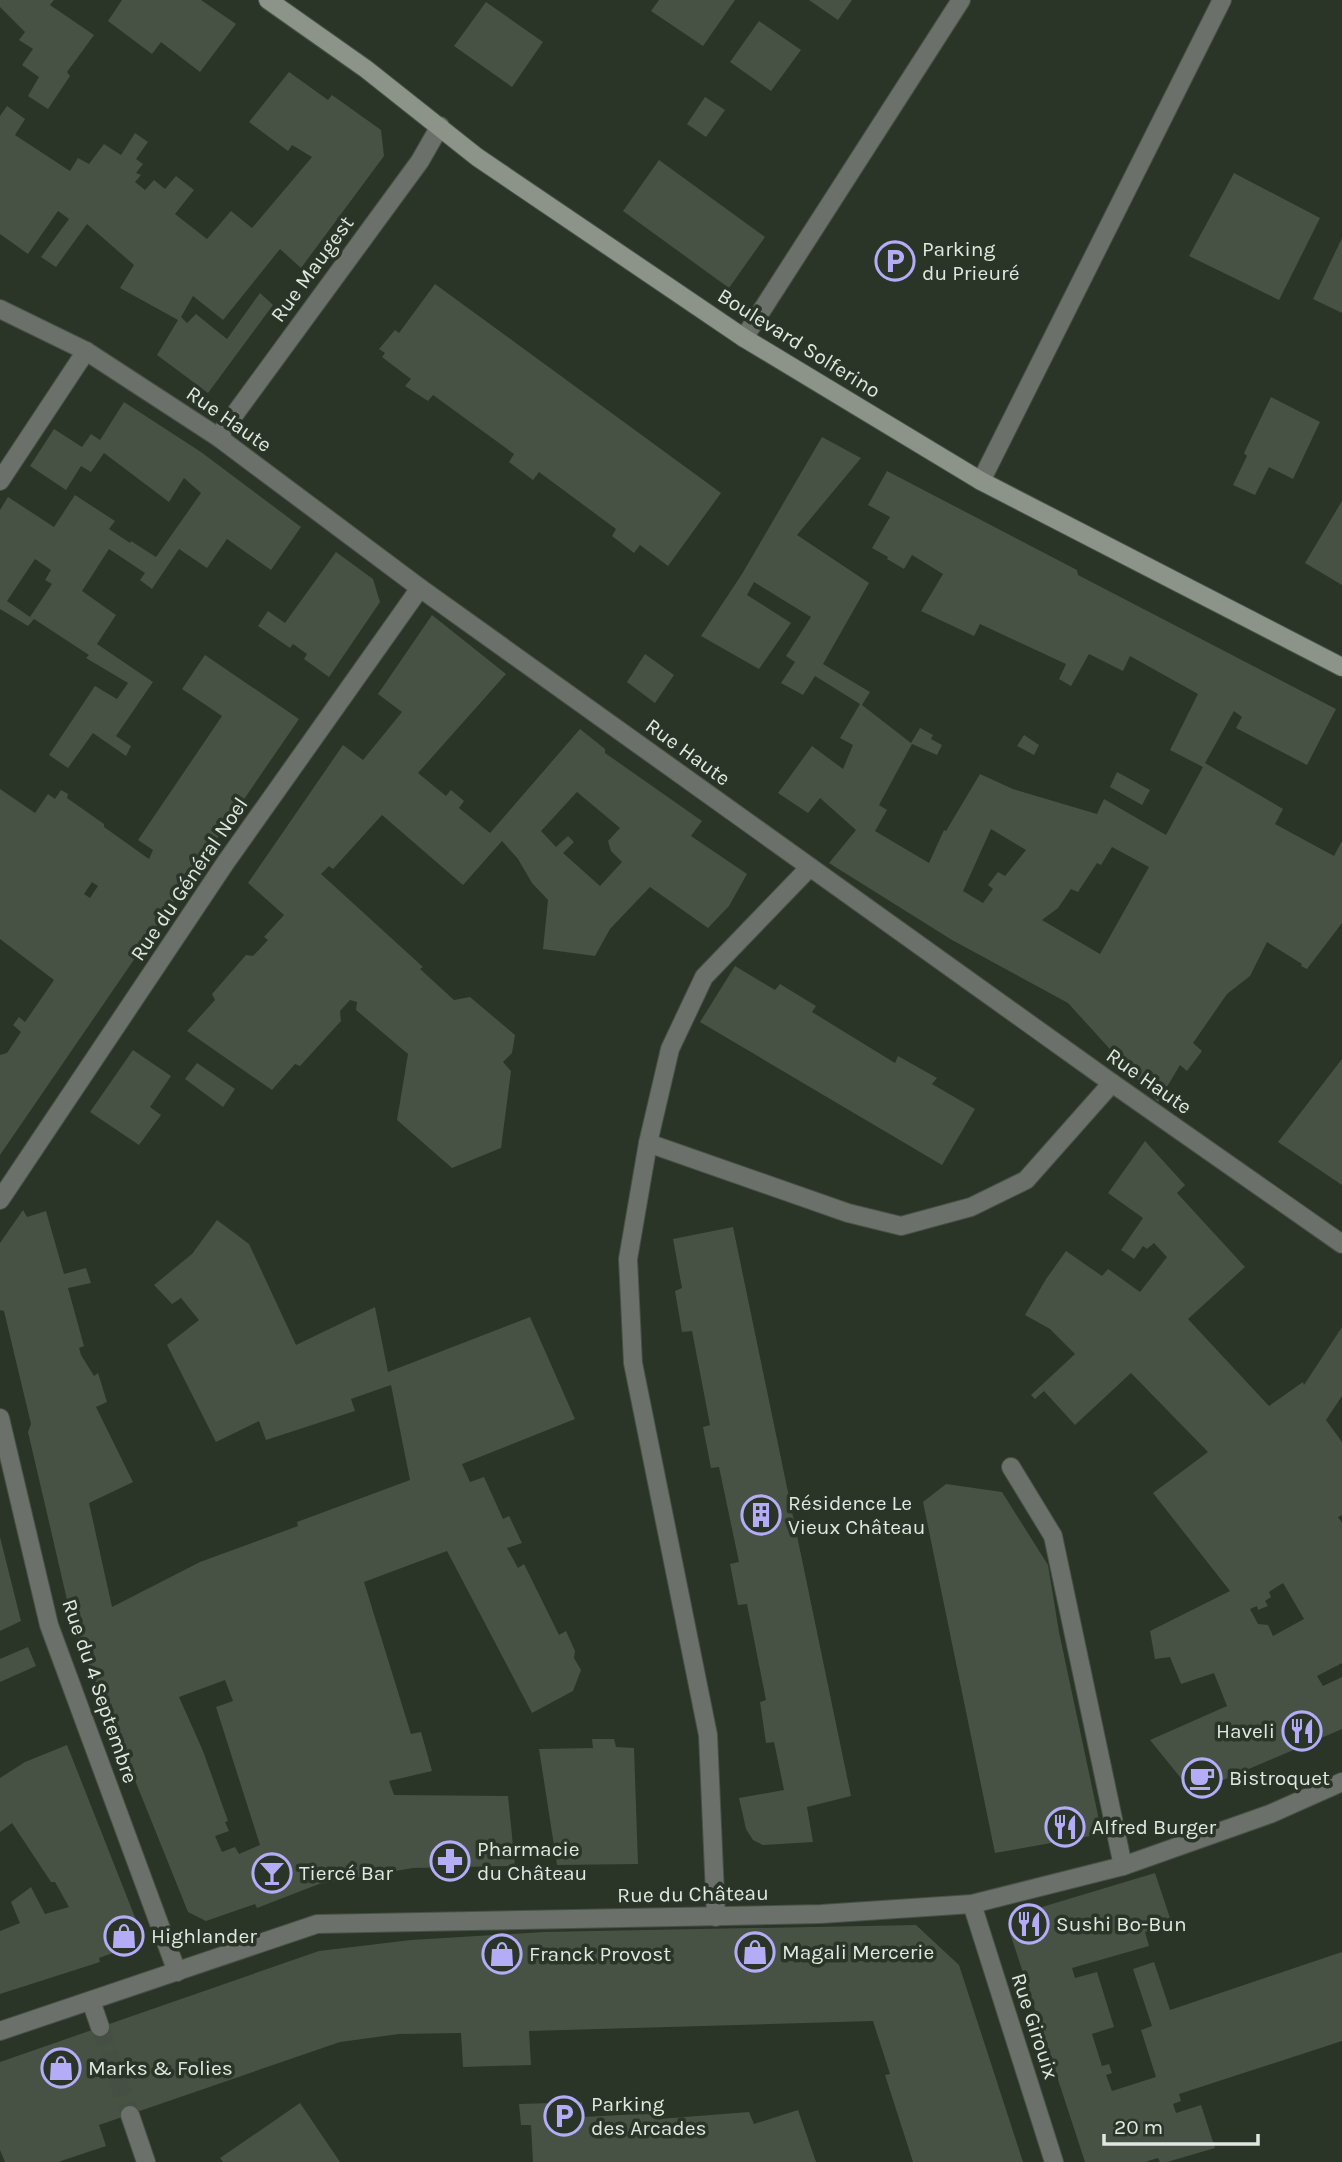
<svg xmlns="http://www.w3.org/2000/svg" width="1342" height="2162" font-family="Karla,sans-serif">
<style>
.building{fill:#475244;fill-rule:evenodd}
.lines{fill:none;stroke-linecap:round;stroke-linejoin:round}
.pedestrian-tunnel{stroke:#454f43;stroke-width:18;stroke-dasharray:18 9;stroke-linecap:butt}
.service-casing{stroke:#475145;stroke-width:20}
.pedestrian-casing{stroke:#475145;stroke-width:20}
.minor-casing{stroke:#475145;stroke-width:20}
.secondary-casing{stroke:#475145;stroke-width:20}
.service{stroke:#6b706a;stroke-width:18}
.pedestrian{stroke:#6b706a;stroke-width:18}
.minor{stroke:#6b706a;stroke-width:18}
.secondary{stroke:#8c948a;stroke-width:18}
.labels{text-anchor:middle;stroke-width:7;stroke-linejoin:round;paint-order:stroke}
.poi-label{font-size:21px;fill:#e1e8e0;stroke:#2a3427;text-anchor:start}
.street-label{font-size:21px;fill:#e1e8e0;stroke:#2a3427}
</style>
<rect width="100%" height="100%" fill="#2a3427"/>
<g class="building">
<path d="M0,0H54L50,5L94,35L67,72L70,76L48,109L28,96L39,77L22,65L33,49L19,40L25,32L0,7Z"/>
<path d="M122,0H201L236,24L200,72L161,42L152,54L108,21Z"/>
<path d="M659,0H735L703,46L651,11Z"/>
<path d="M809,0H852L838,20Z"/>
<path d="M486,2L543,42L512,87L454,46Z"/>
<path d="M759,21L801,50L771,91L730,62Z"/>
<path d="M289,72L328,100L332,95L381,130L384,156L301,268L280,249L223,320L193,296L181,317L187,323L196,314L227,339L260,293L273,305L208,393L157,355L178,320L120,288L134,265L87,224L56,267L41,257L69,219L58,211L28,254L0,234V116L7,106L25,119L15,135L70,171L78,158L89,164L104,144L121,155L135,133L148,142L136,159L143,164L136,173L141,175L135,182L145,190L154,180L165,189L176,176L194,190L175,214L207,239L231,211L252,228L312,157L292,145L288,151L249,122Z"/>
<path d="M705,97L725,110L706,137L687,124Z"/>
<path d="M659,160L765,237L729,288L623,211Z"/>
<path d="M1234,173L1320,218L1279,300L1189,256Z"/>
<path d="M1342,238V313L1313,299Z"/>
<path d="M435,284L721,493L668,566L640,545L634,553L612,536L616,529L539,472L533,480L509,462L514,454L433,395L428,401L405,386L411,379L382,357L385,353L379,349L395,330L399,333Z"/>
<path d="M1271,397L1320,422L1293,479L1269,467L1255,495L1233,485L1247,456L1244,453Z"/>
<path d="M124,402L201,452L301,527L271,570L227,539L207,568L179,549L152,589L140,580L145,573L109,549L82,591L116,615L97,644L153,682L116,736L131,746L126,756L93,733L68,768L49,755L95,686L117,699L128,683L86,658L89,655L34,619L28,626L0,609V510L8,497L54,527L75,495L115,521L109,529L130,543L131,541L156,557L201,493L184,478L169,502L104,453L91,472L81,466L66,490L30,466L54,429L82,447L91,434L100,440ZM35,559L51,570L45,580L52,584L30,617L7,601Z"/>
<path d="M822,437L861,458L797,535L869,583L823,664L870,692L862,705L911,743L920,728L933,735L931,739L942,745L937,755L912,744L879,805L887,810L875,831L929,863L944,830L946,831L980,774L1013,789L1097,814L1104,799L1166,835L1203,767L1170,750L1198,694L1130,656L1123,671L1089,654L1071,686L1059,679L1066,664L980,624L974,636L921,611L943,574L912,555L904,569L887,559L888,557L872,548L890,517L868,505L887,471L1077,570L1078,575L1336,709L1307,765L1236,728L1242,717L1234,711L1205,763L1283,809L1275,824L1334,856L1342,841V923L1307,969L1301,966L1302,964L1267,942L1250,976L1227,994L1193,1043L1202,1051L1187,1071L1180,1065L1158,1102L1068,1003L952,940L829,863L856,830L820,798L808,813L778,793L812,746L843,769L853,745L840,738L860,704L815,676L803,695L781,683L795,662L786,656L811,617L754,582L747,595L791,623L759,669L701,636L742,574ZM991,829L1026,850L1005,876L998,872L988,885L993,889L983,903L963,891ZM1112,847L1149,867L1100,954L1042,920L1058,908L1071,889L1078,892L1097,863L1101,865Z"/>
<path d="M1342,501V585L1305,563Z"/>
<path d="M336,552L373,579L380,602L329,677L304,659L307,654L293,644L290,648L258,626L268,611L285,623Z"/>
<path d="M432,615L506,674L418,773L446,796L451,790L464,801L459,808L490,833L580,729L605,749V753L702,821L691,836L747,874L729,906L708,928L650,887L610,929L595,956L543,949L548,900L532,883L518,859L502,841L463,885L382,815L333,869L329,866L321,874L423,967L420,969L454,1000L470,997L515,1035L512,1053L503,1062L511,1071L501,1148L452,1168L397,1120L408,1054L356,1010L357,1002L350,1000L340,1011L341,1021L300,1066L295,1064L272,1090L187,1031L215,1000L212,994L246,955L253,956L268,940L264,937L284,915L248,883L343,745L363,760L402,712L378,694ZM577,792L620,828L608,841L611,851L622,862L600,886L563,853L574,842L568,836L556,847L541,831Z"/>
<path d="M645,654L674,675L655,703L627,682Z"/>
<path d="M205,655L299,719L0,1155V1055L7,1053L21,1032L13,1025L19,1017L25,1022L54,980L0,939V789L35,813L48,794L55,799L61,790L68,794L67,798L104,824V827L149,859L153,850L138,840L222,716L182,689ZM92,882L98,886L90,898L84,894Z"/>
<path d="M1024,735L1039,745L1034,755L1017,746Z"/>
<path d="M1117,772L1150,790L1142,805L1110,787Z"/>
<path d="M735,966L775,990L780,984L816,1006L812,1012L895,1063L898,1056L937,1078L932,1084L975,1109L942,1165L700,1022Z"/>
<path d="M133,1050L171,1076L150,1107L161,1115L139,1145L90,1112Z"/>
<path d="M1342,1059V1185L1278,1142Z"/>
<path d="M197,1063L235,1089L223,1107L185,1079Z"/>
<path d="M1145,1141L1185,1185L1177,1193L1245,1267L1188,1319L1269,1406L1303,1382L1304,1385L1342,1327V1396L1326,1420L1342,1442V1515L1338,1517L1342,1523V1663L1317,1676L1323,1686L1342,1677V1729L1193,1793L1150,1740L1227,1706L1214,1673L1181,1684L1170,1657L1155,1659L1150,1631L1230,1591L1153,1493L1208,1452L1131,1373L1075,1425L1044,1391L1035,1399L1031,1395L1075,1354L1050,1329L1025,1315L1046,1279L1066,1251L1102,1276L1108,1269L1140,1292L1167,1257L1154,1243L1147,1249L1143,1246L1134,1259L1121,1250L1143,1218L1108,1193ZM1283,1583L1304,1619L1273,1636L1268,1625L1258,1624L1250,1609L1257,1606L1258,1610L1268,1606L1265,1601L1271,1597L1269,1592Z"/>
<path d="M23,1210L27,1217L46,1211L64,1274L86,1268L91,1283L68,1288L84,1346L79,1348L81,1355L94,1376L98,1373L107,1402L96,1407L133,1482L89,1503L112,1607L200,1562L298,1526L297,1522L410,1480L391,1385L351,1399L355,1411L266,1440L259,1421L216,1442L167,1345L199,1320L181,1298L172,1304L154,1285L192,1254L217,1220L249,1244L296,1345L375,1307L388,1372L530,1317L575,1419L462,1464L470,1482L484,1477L503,1519L509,1516L522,1543L507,1548L518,1568L524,1564L559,1635L566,1631L575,1651L574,1658L581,1670L573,1691L532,1713L447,1551L364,1582L411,1734L421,1732L432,1771L389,1781L394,1795L508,1796L515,1866L413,1868L319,1884L257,1908L255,1904L206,1921L188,1912L73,1626L49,1522L28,1432L31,1424L4,1311L0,1310V1243ZM225,1680L233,1701L216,1707L260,1845L239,1854L235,1847L222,1852L215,1836L229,1831L225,1822L228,1821L203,1751L179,1697Z"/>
<path d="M733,1227L851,1796L807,1807L813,1842L763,1845L753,1840L746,1829L739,1798L784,1790L774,1742L766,1743L760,1702L766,1700L747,1604L738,1605L730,1564L739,1562L719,1467L711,1468L703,1427L710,1425L692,1331L682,1332L675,1291L682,1288L673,1239Z"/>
<path d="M946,1484L1002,1492L1048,1565L1059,1632L1102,1834L995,1853L923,1502Z"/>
<path d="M0,1537L21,1621L0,1631Z"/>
<path d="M28,1647L36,1666L0,1682V1659Z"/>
<path d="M592,1739H614L616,1747L634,1748L638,1864L557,1865L539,1749L593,1748Z"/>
<path d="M67,1745L140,1930L132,1946L99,1958L100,1962L0,1994V1931L20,1923L11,1902L31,1887L45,1914L69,1907L55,1882H51L12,1823L0,1832V1778L25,1762Z"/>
<path d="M1155,1873L1172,1924L1145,1932L1149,1946L1072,1968L1075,1978L1097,1972L1114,2027L1092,2034L1102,2066L1109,2064L1112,2073L1106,2075L1112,2091L1156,2077L1141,2030L1152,2026L1133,1969L1154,1962L1170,2010L1342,1952V2041L1179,2094L1181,2101L1173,2104L1176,2113L1201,2105L1215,2148L1167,2162H1160L1158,2158L1145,2162H1085L1010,1933L1022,1913Z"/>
<path d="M916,1925L959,1965L1023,2162H913L885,2075L890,2074L873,2021L529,2031L531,2065L463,2067L461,2033L399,2034L340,2042L99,2125L106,2146L58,2162H5L0,2150V2062L319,1951L411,1940L544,1932Z"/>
<path d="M582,2102L583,2117L657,2113L659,2119L749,2112L754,2124L798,2110L816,2162H533L531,2125H521L519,2104Z"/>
<path d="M300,2103L340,2162H223L220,2158Z"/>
</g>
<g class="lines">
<path class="pedestrian-tunnel" d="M100,2027L130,2115"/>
<g class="service-casing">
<g id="service">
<path d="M981,481L1222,0"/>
<path d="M648,1143L848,1213L901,1226L971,1207L1026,1180L1112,1083"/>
<path d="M1011,1467L1053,1536L1123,1866"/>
<path d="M716,1917L708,1735L633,1363L628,1259L648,1143L670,1049L704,977L810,867"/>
</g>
</g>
<g class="pedestrian-casing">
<g id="pedestrian">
<path d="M91,2001L100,2027"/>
<path d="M130,2115L146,2162"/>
</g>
</g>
<g class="minor-casing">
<g id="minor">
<path d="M0,309L86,351L218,437L420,588L1112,1083L1342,1244"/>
<path d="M744,338L961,0"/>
<path d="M218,437L420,161L440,126"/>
<path d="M0,481L86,351"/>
<path d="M0,1200L226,862L420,588"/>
<path d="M0,1418L49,1625L177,1972"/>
<path d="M972,1904L1054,2162"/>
<path d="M0,2031L317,1924L821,1914L972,1904L1123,1866L1270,1814L1342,1782"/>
</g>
</g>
<g class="secondary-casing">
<path id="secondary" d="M268,0L366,69L477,157L744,338L981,481L1342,667"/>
</g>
<use href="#service" class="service"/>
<use href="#pedestrian" class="pedestrian"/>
<use href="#minor" class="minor"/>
<use href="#secondary" class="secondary"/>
</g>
<defs>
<g id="parking-ring" transform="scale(2.0125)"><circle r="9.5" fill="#2a3427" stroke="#b5acf8" stroke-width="1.5"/><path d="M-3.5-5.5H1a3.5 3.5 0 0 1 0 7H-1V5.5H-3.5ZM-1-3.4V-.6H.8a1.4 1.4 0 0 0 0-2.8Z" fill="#b5acf8"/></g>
<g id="building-ring" transform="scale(2.0125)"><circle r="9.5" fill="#2a3427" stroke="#b5acf8" stroke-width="1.5"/><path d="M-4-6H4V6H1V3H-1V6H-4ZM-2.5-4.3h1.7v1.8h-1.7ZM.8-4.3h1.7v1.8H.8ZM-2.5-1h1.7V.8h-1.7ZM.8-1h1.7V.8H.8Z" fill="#b5acf8"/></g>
<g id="restaurant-ring" transform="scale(2.0125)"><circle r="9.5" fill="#2a3427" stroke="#b5acf8" stroke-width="1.5"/><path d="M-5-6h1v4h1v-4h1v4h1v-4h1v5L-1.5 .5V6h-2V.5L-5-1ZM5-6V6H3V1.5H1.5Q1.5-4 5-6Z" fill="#b5acf8"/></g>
<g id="cafe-ring" transform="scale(2.0125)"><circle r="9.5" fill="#2a3427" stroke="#b5acf8" stroke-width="1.5"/><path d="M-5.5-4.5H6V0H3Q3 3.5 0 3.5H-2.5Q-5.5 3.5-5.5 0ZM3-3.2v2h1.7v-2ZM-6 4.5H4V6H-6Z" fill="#b5acf8"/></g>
<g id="pharmacy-ring" transform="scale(2.0125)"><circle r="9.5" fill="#2a3427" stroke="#b5acf8" stroke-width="1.5"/><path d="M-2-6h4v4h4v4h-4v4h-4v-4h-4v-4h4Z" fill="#b5acf8"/></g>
<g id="bar-ring" transform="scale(2.0125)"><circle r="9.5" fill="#2a3427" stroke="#b5acf8" stroke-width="1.5"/><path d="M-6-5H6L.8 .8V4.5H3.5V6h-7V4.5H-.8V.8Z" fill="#b5acf8"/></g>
<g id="shop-ring" transform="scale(2.0125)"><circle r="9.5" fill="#2a3427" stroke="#b5acf8" stroke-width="1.5"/><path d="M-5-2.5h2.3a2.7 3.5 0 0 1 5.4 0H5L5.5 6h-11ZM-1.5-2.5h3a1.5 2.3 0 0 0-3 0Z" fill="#b5acf8"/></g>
</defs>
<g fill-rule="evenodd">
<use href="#parking-ring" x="895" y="261"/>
<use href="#building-ring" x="761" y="1515"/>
<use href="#restaurant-ring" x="1302" y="1731"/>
<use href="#cafe-ring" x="1202" y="1778"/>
<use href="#restaurant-ring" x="1065" y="1827"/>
<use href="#pharmacy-ring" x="450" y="1861"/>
<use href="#bar-ring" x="272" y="1873"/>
<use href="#restaurant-ring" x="1029" y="1924"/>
<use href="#shop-ring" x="124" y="1936"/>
<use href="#shop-ring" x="755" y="1952"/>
<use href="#shop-ring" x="502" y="1954"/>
<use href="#shop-ring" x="61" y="2068"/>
<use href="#parking-ring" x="564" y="2116"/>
</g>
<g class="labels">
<g class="poi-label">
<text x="922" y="256">Parking<tspan x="922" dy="24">du Prieuré</tspan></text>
<text x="788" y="1510">Résidence Le<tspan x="788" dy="24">Vieux Château</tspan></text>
<text x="1275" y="1738" text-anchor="end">Haveli</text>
<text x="1229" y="1785">Bistroquet</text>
<text x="1092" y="1834">Alfred Burger</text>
<text x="477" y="1856">Pharmacie<tspan x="477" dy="24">du Château</tspan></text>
<text x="299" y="1880">Tiercé Bar</text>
<text x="1056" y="1931">Sushi Bo-Bun</text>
<text x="151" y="1943">Highlander</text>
<text x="782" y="1959">Magali Mercerie</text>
<text x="529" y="1961">Franck Provost</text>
<text x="88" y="2075">Marks &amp; Folies</text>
<text x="591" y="2111">Parking<tspan x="591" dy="24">des Arcades</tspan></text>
</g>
<g class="street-label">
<text transform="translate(312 269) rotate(-54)" y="7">Rue Maugest</text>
<text transform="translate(799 343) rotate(32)" y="7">Boulevard Solferino</text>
<text transform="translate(229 419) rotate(35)" y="7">Rue Haute</text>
<text transform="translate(688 752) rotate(36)" y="7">Rue Haute</text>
<text transform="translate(189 879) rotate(-56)" y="7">Rue du Général Noel</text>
<text transform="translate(1149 1081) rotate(35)" y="7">Rue Haute</text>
<text transform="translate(100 1691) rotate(71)" y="7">Rue du 4 Septembre</text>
<text transform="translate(693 1894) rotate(-1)" y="7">Rue du Château</text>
<text transform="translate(1035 2026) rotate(72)" y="7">Rue Girouix</text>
</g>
</g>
<path d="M1104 2134v10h154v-10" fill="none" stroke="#e1e8e0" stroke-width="3.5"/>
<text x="1114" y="2134" font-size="21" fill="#e1e8e0" stroke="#2a3427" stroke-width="5" paint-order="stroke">20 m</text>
</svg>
